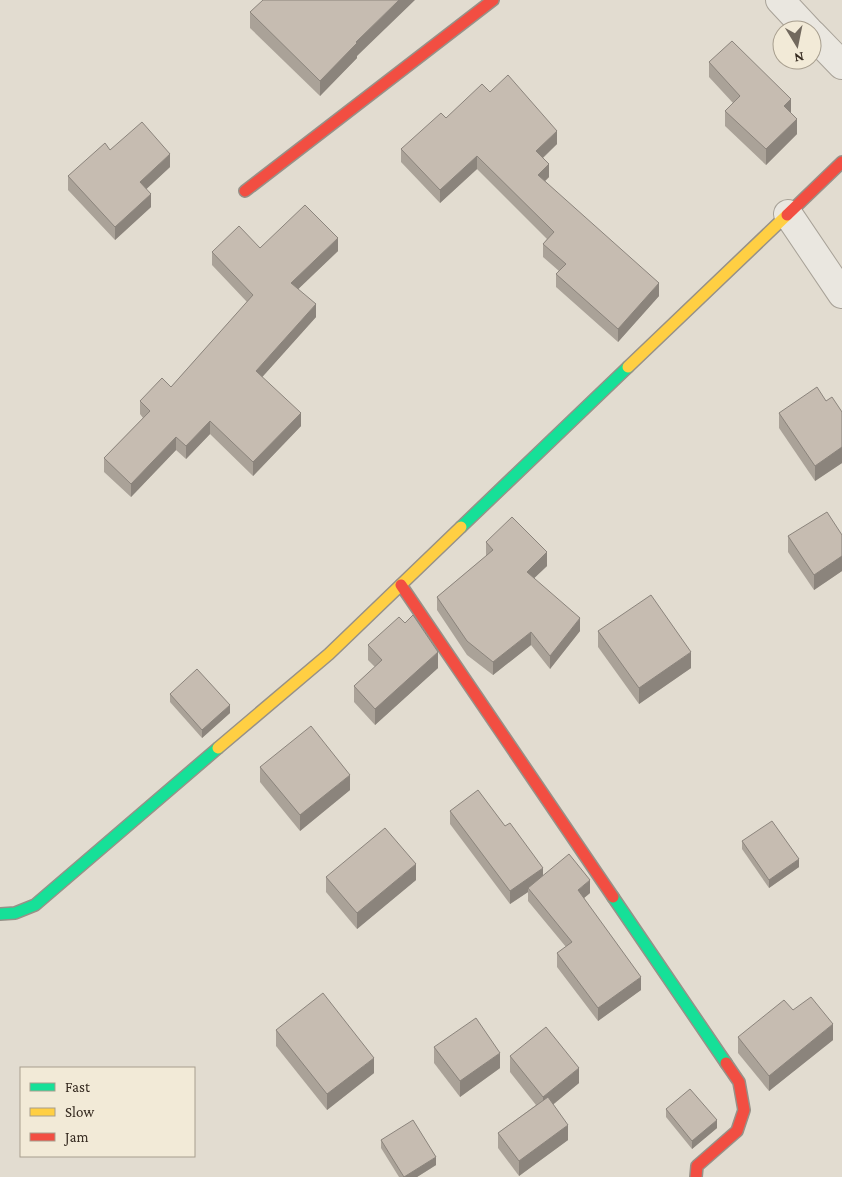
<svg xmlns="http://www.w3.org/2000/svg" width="842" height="1177" font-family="'Crimson Pro',serif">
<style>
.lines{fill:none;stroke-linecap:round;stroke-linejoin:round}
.street-casing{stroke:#a8a298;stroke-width:30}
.fast-casing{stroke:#979188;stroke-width:14}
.slow-casing{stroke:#979188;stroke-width:14}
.jam-casing{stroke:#979188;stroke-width:14}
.street{stroke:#eae7e0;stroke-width:28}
.fast{stroke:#16e098;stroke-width:11}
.slow{stroke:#ffcf43;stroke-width:11}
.jam{stroke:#f24e42;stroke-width:11}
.wall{fill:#aaa298}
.shaded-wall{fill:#8b847c}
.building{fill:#c6bcb1;stroke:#8b847c}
</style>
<rect width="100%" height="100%" fill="#e2dcd0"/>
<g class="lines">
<g class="street-casing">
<g id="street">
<path d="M780,0L808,30"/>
<path d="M812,34L842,65"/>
<path d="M788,214L842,294"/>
</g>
</g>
<g class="fast-casing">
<g id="fast">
<path d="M461,527L628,367"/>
<path d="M613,897L726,1063"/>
<path d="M0,914L15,913L35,905L218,748"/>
</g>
</g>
<g class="slow-casing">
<g id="slow">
<path d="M628,367L787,215"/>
<path d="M218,748L329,654L461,527"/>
</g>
</g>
<g class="jam-casing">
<g id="jam">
<path d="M245,191L493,0"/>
<path d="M787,215L842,162"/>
<path d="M401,585L613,897"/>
<path d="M696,1177L697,1166L737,1131L744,1110L739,1082L726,1063"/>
</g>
</g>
<use href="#street" class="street"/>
<use href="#fast" class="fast"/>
<use href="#slow" class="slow"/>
<use href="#jam" class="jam"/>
</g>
<g class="wall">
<path d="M250,12L357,56V58L320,96L250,28Z"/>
<path d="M709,62L791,113L797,134L766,165L725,126V111L733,103L709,77Z"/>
<path d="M490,92L557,144L543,158L549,177L545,181L659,296L618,342L556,287V274L559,271L543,257V244L547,239L477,169L440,203L401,162V149L446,118Z"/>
<path d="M110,150L170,167L146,189L151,207L115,240L68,190V176Z"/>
<path d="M260,248L338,251L298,289L316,317L262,377L301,426L253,476L210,434L186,459L176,450L131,497L104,472V458L143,418L140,414V401L171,387L247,302L212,265V252Z"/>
<path d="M826,401L842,412V463L815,481L779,428V413Z"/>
<path d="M842,535V571L814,590L788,552V536Z"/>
<path d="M486,542L547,566L534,578L580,631L550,669L531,645L493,675L467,655L437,610V597L486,556Z"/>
<path d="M598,631L691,668L639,704L598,647Z"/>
<path d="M368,645L438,668L375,725L354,702V686L375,667L368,660Z"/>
<path d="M170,694L230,713L202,738L170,702Z"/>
<path d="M260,767L350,790L300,831L260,782Z"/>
<path d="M450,811L505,826L543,876L590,893L584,898L641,990L598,1021L557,967V953L566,947L528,901V892L510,904L450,824Z"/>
<path d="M742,841L799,867L769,888L742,849Z"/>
<path d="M326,877L416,880L357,929L326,892Z"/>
<path d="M793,1010L833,1040L769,1091L738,1053V1037Z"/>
<path d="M276,1030L374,1073L327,1110L276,1046Z"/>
<path d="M434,1047L500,1068L460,1097L434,1063Z"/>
<path d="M510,1056L579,1083L553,1104L568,1140L519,1176L498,1148V1133L536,1105L510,1072Z"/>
<path d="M666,1109L717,1128L692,1149L666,1117Z"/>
<path d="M381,1140L436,1165L417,1177H399L381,1148Z"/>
</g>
<g class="shaded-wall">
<path d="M399,0H415L357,56V58L320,96V81L356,42Z"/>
<path d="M791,99V114L784,106Z"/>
<path d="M797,119V134L766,165V149Z"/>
<path d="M557,131V144L536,164V151Z"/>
<path d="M170,154V167L140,195V182Z"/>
<path d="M477,156V169L440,203V190Z"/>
<path d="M549,164V177L538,188V175Z"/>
<path d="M151,194V207L115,240V227Z"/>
<path d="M338,238V251L291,296V283Z"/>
<path d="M659,283V296L618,342V329Z"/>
<path d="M316,304V317L256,384V371Z"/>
<path d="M301,413V426L253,476V462Z"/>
<path d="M210,421V434L186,459V446Z"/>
<path d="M176,437V450L131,497V484Z"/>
<path d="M842,447V463L815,481V466Z"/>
<path d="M547,552V566L527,585V572Z"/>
<path d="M842,556V571L814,590V575Z"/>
<path d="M580,618V631L550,669V656Z"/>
<path d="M531,632V645L493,675V662Z"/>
<path d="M438,652V668L375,725V709Z"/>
<path d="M691,652V668L639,704V688Z"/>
<path d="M230,705V713L202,738V730Z"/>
<path d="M350,775V790L300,831V815Z"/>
<path d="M799,859V867L769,888V880Z"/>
<path d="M416,864V880L357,929V913Z"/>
<path d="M543,868V881L528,888V892L510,904V891Z"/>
<path d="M590,880V893L578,903V890Z"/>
<path d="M641,977V990L598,1021V1008Z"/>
<path d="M833,1024V1040L769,1091V1076Z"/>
<path d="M500,1053V1068L460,1097V1081Z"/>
<path d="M374,1058V1073L327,1110V1094Z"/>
<path d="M579,1068V1083L543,1113V1097Z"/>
<path d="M717,1120V1128L692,1149V1141Z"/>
<path d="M568,1125V1140L519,1176V1161Z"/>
<path d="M436,1157V1165L417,1177H404Z"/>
</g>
<g class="building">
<path d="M263,0H399L356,42L357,43L320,81L250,12Z"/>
<path d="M732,41L791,99L784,106L797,119L766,149L725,111L740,96L709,62Z"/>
<path d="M508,75L557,131L536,151L549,164L538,175L659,283L618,329L556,274L566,264L543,244L554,232L477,156L440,190L401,149L441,113L446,118L482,84L490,92Z"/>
<path d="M142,122L170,154L140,182L151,194L115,227L68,176L105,143L110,150Z"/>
<path d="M305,205L338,238L291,283L316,304L256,371L301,413L253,462L210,421L186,446L176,437L131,484L104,458L150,411L140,401L162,378L171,387L253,295L212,252L239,226L260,248Z"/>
<path d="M817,387L826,401L832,397L842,412V447L815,466L779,413Z"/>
<path d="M827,512L842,535V556L814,575L788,536Z"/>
<path d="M512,517L547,552L527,572L580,618L550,656L531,632L493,662L467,641L437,597L493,550L486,542Z"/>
<path d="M651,595L691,652L639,688L598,631Z"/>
<path d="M413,615L438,652L375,709L354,686L382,660L368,645L399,617L405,623Z"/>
<path d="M197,669L230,705L202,730L170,694Z"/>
<path d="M311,726L350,775L300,815L260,767Z"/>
<path d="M478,790L505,826L510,823L543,868L510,891L450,811Z"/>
<path d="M772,821L799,859L769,880L742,841Z"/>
<path d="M385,828L416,864L357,913L326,877Z"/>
<path d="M569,854L590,880L578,890L641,977L598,1008L557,953L572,942L528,888Z"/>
<path d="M323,993L374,1058L327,1094L276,1030Z"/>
<path d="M811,997L833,1024L769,1076L738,1037L784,1000L793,1010Z"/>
<path d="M476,1018L500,1053L460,1081L434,1047Z"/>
<path d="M546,1027L579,1068L543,1097L510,1056Z"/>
<path d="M690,1089L717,1120L692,1141L666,1109Z"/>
<path d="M548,1097L568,1125L519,1161L498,1133Z"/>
<path d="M413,1120L436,1157L404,1177L381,1140Z"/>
</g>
<rect x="20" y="1067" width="175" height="90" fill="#f2ead7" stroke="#a79e8e"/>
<rect x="30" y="1083" width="25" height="8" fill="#16e098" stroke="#a79e8e"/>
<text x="65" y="1092" font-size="15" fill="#362b21">Fast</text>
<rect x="30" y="1108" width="25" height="8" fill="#ffcf43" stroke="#a79e8e"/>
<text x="65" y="1117" font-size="15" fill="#362b21">Slow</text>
<rect x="30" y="1133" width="25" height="8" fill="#f24e42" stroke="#a79e8e"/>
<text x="65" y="1142" font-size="15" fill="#362b21">Jam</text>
<g transform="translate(797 45) rotate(170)"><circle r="24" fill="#f2ead7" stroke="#a79e8e"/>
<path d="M0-4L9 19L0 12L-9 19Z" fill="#72695e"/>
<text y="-8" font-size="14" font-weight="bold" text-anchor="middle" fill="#362b21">N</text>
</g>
</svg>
